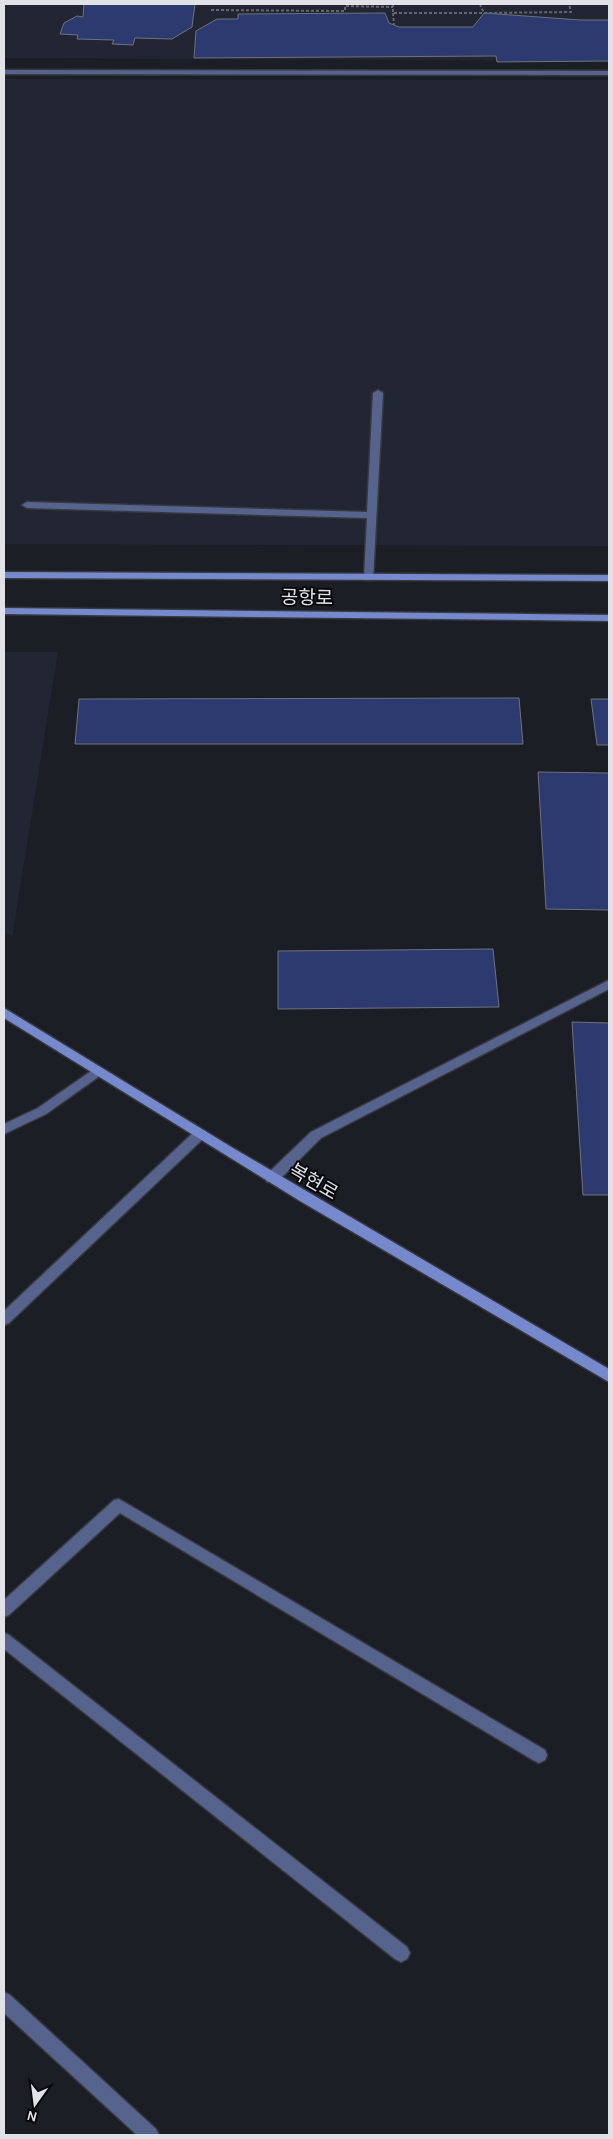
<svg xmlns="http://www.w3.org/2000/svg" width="613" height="2139" font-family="Karla,'Noto Sans KR',sans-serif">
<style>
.built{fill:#222633}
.building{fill:#2d3a6f;stroke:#6f727c}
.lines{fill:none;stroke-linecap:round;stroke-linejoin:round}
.service-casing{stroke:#373941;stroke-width:3}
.minor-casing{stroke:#373941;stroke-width:3}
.secondary-casing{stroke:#373941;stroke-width:3}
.path{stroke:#65676e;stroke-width:2;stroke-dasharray:3 2;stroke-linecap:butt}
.service{fill:#56638c;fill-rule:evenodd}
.minor{fill:#56638c;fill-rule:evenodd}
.secondary{fill:#7689cc;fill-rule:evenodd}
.labels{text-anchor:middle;stroke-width:4;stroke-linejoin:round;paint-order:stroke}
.street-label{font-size:19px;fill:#e0e2e8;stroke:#07080c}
</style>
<rect width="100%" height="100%" fill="#1c1e26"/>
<g class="built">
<path d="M4,4H609V61L4,58Z"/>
<path d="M4,79L609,80V546L4,544Z"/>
<path d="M4,652H58L12,937L4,932Z"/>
</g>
<g class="building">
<path d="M84,4H195L192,27L172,39L135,38L133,45L112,44L114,40L77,39L78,35L60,34L64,23L77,16L83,17Z"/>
<path d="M385,13L389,23L399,27H473L484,13L580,20H609V61L497,62L496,56L194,58L196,31L217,19H238V14Z"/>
<path d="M519,698L523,744H75L79,699Z"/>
<path d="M591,699H609V745H597Z"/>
<path d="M538,772L609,773V910L546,909Z"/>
<path d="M493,949L499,1007L278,1009V951Z"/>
<path d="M572,1022L609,1023V1195H583Z"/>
</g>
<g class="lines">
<g class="service-casing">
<path id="service" d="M378,390L383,393L373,580H365L364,578L367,518L27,508L22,505L27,502L367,512L373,393Z"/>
</g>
<g class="minor-casing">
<g id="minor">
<path d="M4,70L609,71V75L4,74Z"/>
<path d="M609,980V989L321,1138L277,1182H267L265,1178L267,1174L311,1132Z"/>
<path d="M97,1067L101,1069L103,1072L101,1075L46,1114L4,1134V1124L38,1108Z"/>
<path d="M200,1129L205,1131L206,1134L205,1137L9,1323L4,1325V1311L195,1131Z"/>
<path d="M119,1499L545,1750L547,1755L545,1760L539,1763L533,1760L120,1513L9,1615L4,1617V1600L114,1500Z"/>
<path d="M4,1633L9,1635L407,1947L410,1953L407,1959L401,1962L395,1959L4,1649Z"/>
<path d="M4,1992L10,1995L156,2129L159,2135H137L4,2013Z"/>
</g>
</g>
<g class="secondary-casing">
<g id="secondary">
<path d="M4,572L609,575V581L4,578Z"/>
<path d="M4,608L609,615V621L4,614Z"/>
<path d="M4,1008L233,1148L609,1369V1382L300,1201L4,1018Z"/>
</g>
</g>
<g class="path">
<path d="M393,4V13H484"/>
<path d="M480,4L484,13L571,12L569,4"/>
<path d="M211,10L345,11V6L393,7"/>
<path d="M393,13L394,25"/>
</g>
<use href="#service" class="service"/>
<use href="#minor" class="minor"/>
<use href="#secondary" class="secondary"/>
</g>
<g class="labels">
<g class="street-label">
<text transform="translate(307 597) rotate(1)" y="7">공항로</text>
<text transform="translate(314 1181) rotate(30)" y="7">복현로</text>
</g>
</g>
<rect width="613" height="2139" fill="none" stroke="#e0e2e8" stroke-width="10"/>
<g transform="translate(35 2104) rotate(194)" stroke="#07080c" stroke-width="4" paint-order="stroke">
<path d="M0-4L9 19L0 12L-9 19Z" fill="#e0e2e8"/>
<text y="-8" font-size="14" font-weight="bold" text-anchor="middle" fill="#e0e2e8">N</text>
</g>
</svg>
